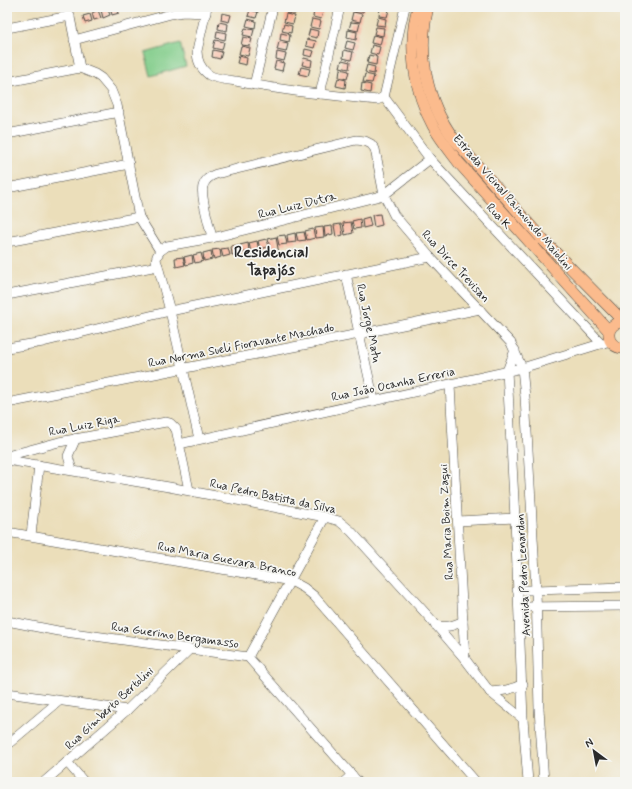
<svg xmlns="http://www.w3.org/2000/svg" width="632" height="789" font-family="Mynerve,sans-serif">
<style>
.green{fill:#83cd8b;stroke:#577c5b}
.building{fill:#f9ae93}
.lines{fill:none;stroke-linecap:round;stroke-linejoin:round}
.minor-casing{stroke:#484640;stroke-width:10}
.major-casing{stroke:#484640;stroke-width:12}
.minor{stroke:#fff;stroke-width:9}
.major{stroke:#fbbb8d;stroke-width:11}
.labels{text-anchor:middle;stroke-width:3.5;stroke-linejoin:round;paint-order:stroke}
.street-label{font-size:12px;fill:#2b2b2b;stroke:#f6f6f2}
.district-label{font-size:16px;font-weight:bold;fill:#2b2b2b;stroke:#f6f6f2}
</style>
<rect width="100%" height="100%" fill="#f6f6f2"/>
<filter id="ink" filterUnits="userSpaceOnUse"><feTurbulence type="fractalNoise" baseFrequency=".025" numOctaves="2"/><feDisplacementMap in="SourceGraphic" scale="8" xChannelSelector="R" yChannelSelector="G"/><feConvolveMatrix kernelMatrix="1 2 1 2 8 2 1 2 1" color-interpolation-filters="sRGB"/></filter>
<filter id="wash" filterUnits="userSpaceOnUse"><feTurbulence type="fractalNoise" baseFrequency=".012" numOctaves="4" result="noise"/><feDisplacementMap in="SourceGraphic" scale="16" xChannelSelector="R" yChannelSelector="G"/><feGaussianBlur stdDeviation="0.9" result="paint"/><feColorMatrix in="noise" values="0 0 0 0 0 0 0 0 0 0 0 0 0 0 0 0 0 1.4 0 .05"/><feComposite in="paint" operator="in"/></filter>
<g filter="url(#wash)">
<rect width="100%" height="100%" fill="#ebdeba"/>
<path class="green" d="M180,43L186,66L151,76L145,53Z"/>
<g id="blocks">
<g class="building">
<path d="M107,7L110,15L103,18L101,10Z"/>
<path d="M110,7H117L119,13L112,15Z"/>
<path d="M288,7H297L295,14L286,13Z"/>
<path d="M355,7H364L363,12L354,11Z"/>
<path d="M380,8L389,10L387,17L379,16Z"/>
<path d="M98,10L101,18L94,20L92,13Z"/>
<path d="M250,10L258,12L256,18L248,16Z"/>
<path d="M314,10L323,12L321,19L313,17Z"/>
<path d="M353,12L362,14L360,22L351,20Z"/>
<path d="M222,13L231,15L229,22L221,20Z"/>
<path d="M90,14L92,21L85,23L83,16Z"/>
<path d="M286,14L295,16L293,24L284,22Z"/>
<path d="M378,17L386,19L385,26L376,25Z"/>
<path d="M248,19L256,21L255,28L246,26Z"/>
<path d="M312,19L321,21L319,29L310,27Z"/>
<path d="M219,22L228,24L227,31L218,29Z"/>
<path d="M351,22L360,23L358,31L349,29Z"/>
<path d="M284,24L292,26L291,33L282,31Z"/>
<path d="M376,27L384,28L383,36L374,34Z"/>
<path d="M245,28L254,30L252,37L243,35Z"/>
<path d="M310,29L318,31L317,38L308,36Z"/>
<path d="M348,30L357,32L356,40L347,38Z"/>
<path d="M217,31L226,33L225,40L216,38Z"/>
<path d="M281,33L290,35L289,42L280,40Z"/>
<path d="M373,35L382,37L380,45L371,43Z"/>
<path d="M243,37L252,39L250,46L241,45Z"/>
<path d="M307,39L316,41L314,48L306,46Z"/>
<path d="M215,40L224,42L222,50L213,48Z"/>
<path d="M347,41L355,43L353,50L345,48Z"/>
<path d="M279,42L288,44L286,52L277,50Z"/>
<path d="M372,45L380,47L378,55L370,53Z"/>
<path d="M241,46L250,48L248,56L239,54Z"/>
<path d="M305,49L314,51L312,57L304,55Z"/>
<path d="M213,50L222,52L220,59L212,57Z"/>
<path d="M344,50L353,52L351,60L343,58Z"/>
<path d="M277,52L286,54L284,61L276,59Z"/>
<path d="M369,55L377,57L376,65L367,63Z"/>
<path d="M239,56L247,58L246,65L237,63Z"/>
<path d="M304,58L312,60L311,67L302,65Z"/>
<path d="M342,60L350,62L349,69L340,67Z"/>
<path d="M276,61L284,63L282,71L274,69Z"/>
<path d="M367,65L375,67L374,74L365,72Z"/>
<path d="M301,67L310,69L308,76L299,74Z"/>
<path d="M340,69L349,71L347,79L339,77Z"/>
<path d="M365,74L374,76L372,83L363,82Z"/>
<path d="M338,78L346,80L345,88L336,86Z"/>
<path d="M362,83L371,85L370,93L361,91Z"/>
<path d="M380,214L382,225L374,227L372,215Z"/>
<path d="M369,217L371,226L363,228L362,219Z"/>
<path d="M360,219L361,228L354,229L352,221Z"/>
<path d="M351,222L353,233L345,235L343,223Z"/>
<path d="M341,224L343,235L336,237L334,225Z"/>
<path d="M332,226L333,234L325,236L324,227Z"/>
<path d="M323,227L324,237L316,238L315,228Z"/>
<path d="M313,229L315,238L307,240L305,231Z"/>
<path d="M304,232L306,240L298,241L296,233Z"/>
<path d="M295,233L296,242L288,243L287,235Z"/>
<path d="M285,235L287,244L279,245L277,236Z"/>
<path d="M276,237L279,254L271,255L268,239Z"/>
<path d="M266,239L268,247L260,249L258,241Z"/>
<path d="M257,241L260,256L252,257L249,243Z"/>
<path d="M248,243L249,251L242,253L240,245Z"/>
<path d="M238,245L240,253L232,255L231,246Z"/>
<path d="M228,248L230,255L223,257L221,249Z"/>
<path d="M220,249L221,257L214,259L212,250Z"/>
<path d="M211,251L212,259L204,261L203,253Z"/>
<path d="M201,253L203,261L195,263L193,255Z"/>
<path d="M192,255L193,263L186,265L184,257Z"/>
<path d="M183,257L185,265L176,267L175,258Z"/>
</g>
</g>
</g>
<g filter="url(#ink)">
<use href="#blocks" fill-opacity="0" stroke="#484640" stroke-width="1"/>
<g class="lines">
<g class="minor-casing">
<g id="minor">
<path d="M68,7L80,68"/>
<path d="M207,7L197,51C197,61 201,69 209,75C216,79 228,80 236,81C282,91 330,95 377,100L384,97"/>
<path d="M7,28L70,16"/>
<path d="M74,40L171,14L183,12L206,13"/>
<path d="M7,82L80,68L95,74L101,78L111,90L117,105L139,217L160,251"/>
<path d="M254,85L273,7"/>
<path d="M320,94L340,7"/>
<path d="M384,97L430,159L602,344"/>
<path d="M384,97L405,7"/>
<path d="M7,134L119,112"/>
<path d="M7,188L129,164"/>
<path d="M212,238C210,227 200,196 203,186C205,180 210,176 216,174L356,140L365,141L371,144L375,149L384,195L394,215L430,257L511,343L522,368L525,397L536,590L539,709L544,782"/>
<path d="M7,242L139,217"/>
<path d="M346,274L374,401"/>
<path d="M7,295L158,266"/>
<path d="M7,348L43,342L170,311L430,257"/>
<path d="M515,350L507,371L515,518L523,719L528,782"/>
<path d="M450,385L465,659"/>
<path d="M7,403L359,334L480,309"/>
<path d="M199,439L170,311L158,266L156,260L157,256L160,251L167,246L212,238L384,195L430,159"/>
<path d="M179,444L522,368L610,341"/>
<path d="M7,456L59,442L166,422L170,423L176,429L189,490"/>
<path d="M7,460L169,487L325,517L339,521L351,531L429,617L465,659L490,692L523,719"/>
<path d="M72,470L68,456L76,438"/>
<path d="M458,521L515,518"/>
<path d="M7,532L291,581L304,588L314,596L476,782"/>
<path d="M31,535L39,465"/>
<path d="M517,590H536L625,587"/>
<path d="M519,607L625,606"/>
<path d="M7,621L58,631L248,657L358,782"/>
<path d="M435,625C446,628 453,626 463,621"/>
<path d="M248,657L325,517"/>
<path d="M490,692C502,691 511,690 523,684"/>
<path d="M7,693L127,710"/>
<path d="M7,745L59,701"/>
<path d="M67,762L84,782"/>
<path d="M44,782L127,710L190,649"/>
<path d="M344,782L352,775"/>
</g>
</g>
<g class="major-casing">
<g id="major">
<path d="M418,7C407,46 414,91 433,126C440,139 450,151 459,163L609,331"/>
<path d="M428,7C417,53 426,101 454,139L543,240L623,321"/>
<path d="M625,322C604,320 603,349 625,348"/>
</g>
</g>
<use href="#minor" class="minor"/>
<use href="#major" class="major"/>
</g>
</g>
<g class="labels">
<g class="street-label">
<text transform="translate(513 202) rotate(49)" y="4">Estrada Vicinal Raimundo Maiolini</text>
<text transform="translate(297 205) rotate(-14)" y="4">Rua Luiz Dutra</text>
<text transform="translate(499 216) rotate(47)" y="4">Rua K</text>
<text transform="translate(456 266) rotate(47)" y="4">Rua Dirce Trevisan</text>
<text transform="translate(369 323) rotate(78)" y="4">Rua Jorge Matu</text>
<text transform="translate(241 345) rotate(-11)" y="4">Rua Norma Sueli Fioravante Machado</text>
<text transform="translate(393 384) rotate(-12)" y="4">Rua João Ocanha Erreria</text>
<text transform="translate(84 425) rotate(-11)" y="4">Rua Luiz Riga</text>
<text transform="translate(273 496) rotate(12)" y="4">Rua Pedro Batista da Silva</text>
<text transform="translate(446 522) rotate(-93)" y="4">Rua Maria Boim Zaqui</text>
<text transform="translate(227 559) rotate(11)" y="4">Rua Maria Guevara Branco</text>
<text transform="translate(523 575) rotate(-93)" y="4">Avenida Pedro Lenardon</text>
<text transform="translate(175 635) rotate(8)" y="4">Rua Guerino Bergamasso</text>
<text transform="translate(109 708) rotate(-43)" y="4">Rua Gimberto Bertolini</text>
</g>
<g class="district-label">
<text x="271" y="257">Residencial<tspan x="271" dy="18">Tapajós</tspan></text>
</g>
</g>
<rect width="632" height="789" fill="none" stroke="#f6f6f2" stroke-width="24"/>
<g transform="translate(594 751) rotate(328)" stroke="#f6f6f2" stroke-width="3" paint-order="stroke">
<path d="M0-3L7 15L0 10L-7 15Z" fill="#2b2b2b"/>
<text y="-6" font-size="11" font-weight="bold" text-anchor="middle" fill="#2b2b2b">N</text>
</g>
</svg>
